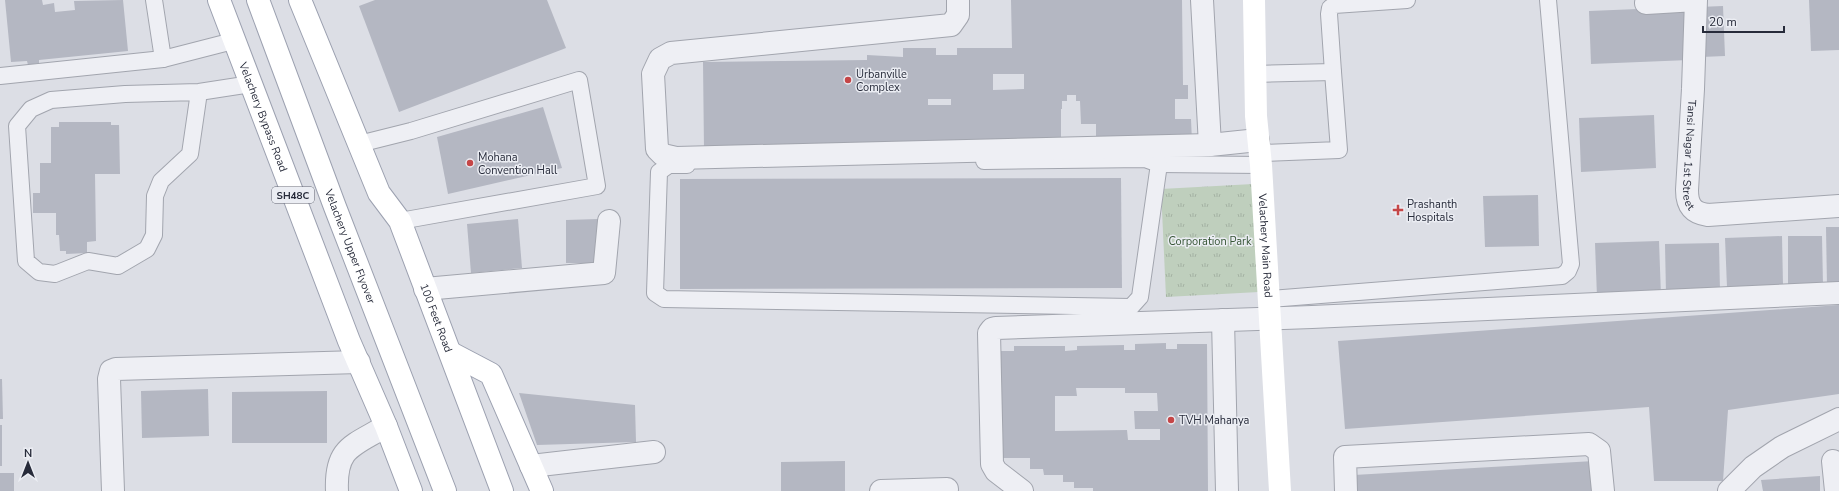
<svg xmlns="http://www.w3.org/2000/svg" width="1839" height="491" font-family="'Nunito Sans',sans-serif">
<style>
.grass{fill:url(#grass-tufts)}
.building{fill:#b4b7c2;fill-rule:evenodd}
.lines{fill:none;stroke-linecap:round;stroke-linejoin:round}
.service-casing{stroke:#a2a5ae;stroke-width:18}
.minor-casing{stroke:#a2a5ae;stroke-width:24}
.primary-casing{stroke:#9ca1b0;stroke-width:24}
.service{stroke:#eeeff4;stroke-width:16}
.minor{stroke:#eeeff4;stroke-width:22}
.secondary{stroke:#fff;stroke-width:22}
.primary{stroke:#fff;stroke-width:22}
.poi-dot{fill:#c54647;stroke:#ebedf3;stroke-width:1.5}
.labels{text-anchor:middle;stroke-width:3;stroke-linejoin:round;paint-order:stroke}
.shield{fill:#ebedf3;stroke:#626572;stroke-width:1}
.shield-label{font-size:10px;font-weight:bold;fill:#272b3a}
.poi-label{font-size:11px;fill:#272b3a;stroke:#ebedf3;text-anchor:start}
.street-label{font-size:11px;fill:#272b3a;stroke:#ebedf3}
.park-label{font-size:11px;fill:#365535;stroke:#ebedf3}
</style>
<defs>
<pattern id="grass-tufts" width="24" height="20" patternUnits="userSpaceOnUse"><rect width="24" height="20" fill="#bfcfbd"/><path d="M3 7l-1-3M5 7V3M7 7l1-3M15 17l-1-3M17 17v-4M19 17l1-3" fill="none" stroke="#a4b2a3"/></pattern>
</defs>
<rect width="100%" height="100%" fill="#dcdee5"/>
<path class="grass" d="M1253,184L1259,292L1166,297L1161,189Z"/>
<g class="building">
<path d="M5,0H42L43,5L54,3L55,12L75,10L74,1L123,0L128,51L39,60V63L28,65L27,61L11,62Z"/>
<path d="M375,0H547L566,48L399,112L359,6Z"/>
<path d="M1011,0H1182L1183,85H1188V99H1175V119H1191L1192,142H1110V136H1096V124H1081L1080,101H1076V95H1067V101H1062V109H1061V147L704,150L703,62L867,60V55L903,57V48H936V55H957V48H1012ZM993,74H1024V89L993,90ZM928,99H951V105H928Z"/>
<path d="M1809,0H1839V50L1811,51Z"/>
<path d="M1723,6L1725,56L1701,57L1699,7Z"/>
<path d="M1687,7L1689,60L1591,64L1589,11Z"/>
<path d="M543,107L562,168L448,194L437,137Z"/>
<path d="M1654,115L1656,168L1581,172L1579,118Z"/>
<path d="M59,122H111V125H119L120,174H95L96,241L87,242V253L66,254V251H60L59,235H56V213H33V193H40V163H51V127H59Z"/>
<path d="M1121,178L1122,288L680,289V179Z"/>
<path d="M1538,195L1539,246L1485,247L1483,196Z"/>
<path d="M518,219L522,268L471,273L467,224Z"/>
<path d="M598,219L599,263H566V220Z"/>
<path d="M1826,227H1839V286H1827Z"/>
<path d="M1782,236L1783,286L1727,287L1725,238Z"/>
<path d="M1788,236H1822L1823,286L1788,287Z"/>
<path d="M1659,241L1661,296L1597,297L1595,243Z"/>
<path d="M1719,243L1720,292L1666,294L1665,244Z"/>
<path d="M1839,305V394L1728,410L1723,481H1654L1649,407L1345,429L1338,341Z"/>
<path d="M1166,343V349H1177V344H1207L1208,491H1093V488H1074V482H1063V475H1044L1043,469H1030V458H1000L999,351H1014V346H1065V351L1077,350V346L1124,345V350H1135V344ZM1076,388H1125V393H1157L1158,411H1134L1135,429H1160V440H1128L1127,430L1055,431V396H1077Z"/>
<path d="M0,379H2L3,419H0Z"/>
<path d="M208,389L209,436L142,438L141,391Z"/>
<path d="M327,391V443H232V392Z"/>
<path d="M519,393L635,405L636,442L537,445Z"/>
<rect x="0" y="425" width="2" height="41"/>
<path d="M845,461V491H781V462Z"/>
<path d="M1594,461L1596,491H1355L1354,475Z"/>
<rect x="0" y="473" width="14" height="18"/>
<path d="M1820,476V491H1763L1761,480Z"/>
</g>
<g class="lines">
<g class="service-casing">
<g id="service">
<path d="M154,0L163,59"/>
<path d="M1255,74L1333,72L1329,14L1330,8L1334,5L1407,0"/>
<path d="M0,76L163,59L233,41"/>
<path d="M199,92L190,154L161,181L155,196L154,235L147,249L118,266L88,261L55,274L39,272L26,261L17,126L31,109L51,100L125,94L199,92L251,84"/>
<path d="M359,144L411,131L579,80L597,186L400,221"/>
<path d="M1261,153L1339,150L1333,72"/>
<path d="M984,161L1145,159L1159,164L1261,165"/>
<path d="M687,165H669L659,172L655,293L664,299L1131,307L1140,297L1159,164"/>
<path d="M1270,299L1562,276L1568,271L1571,264L1548,0"/>
</g>
</g>
<g class="minor-casing">
<g id="minor">
<path d="M958,0V15L951,25L671,53L660,59L653,74L657,149L663,155L676,158L1210,145L1258,140"/>
<path d="M1202,0L1210,145"/>
<path id="s1" d="M1646,3L1696,0L1693,89L1687,190C1687,206 1693,213 1708,215L1839,206"/>
<path d="M425,289L604,273L609,221"/>
<path d="M1223,320L1227,491"/>
<path d="M1833,461L1836,491"/>
<path d="M531,466L654,452"/>
<path d="M113,491L109,379L111,371L116,369L359,362"/>
<path d="M337,491C335,447 353,446 386,426"/>
<path d="M881,491L947,489"/>
<path d="M1022,491L996,471L992,464L989,333L992,329L996,328L1312,317L1839,293"/>
<path d="M1346,491L1345,457L1589,444L1599,451L1603,491"/>
<path d="M1729,491L1753,467L1782,447L1839,419"/>
</g>
</g>
<g class="primary-casing">
<g id="primary">
<path id="s3" d="M219,0L349,341L386,426L411,491"/>
<path id="s4" d="M258,0L335,207L445,491"/>
<path id="s5" d="M300,0L379,193L400,221L502,491"/>
<path d="M451,353L491,374L542,491"/>
</g>
</g>
<use href="#service" class="service"/>
<use href="#minor" class="minor"/>
<path class="secondary" id="s2" d="M1254,0L1256,116L1261,165L1280,491"/>
<use href="#primary" class="primary"/>
</g>
<g class="poi-dot">
<circle cx="848" cy="80" r="4"/>
<circle cx="470" cy="163" r="4"/>
<path d="M1396 204h4v4h4v4h-4v4h-4v-4h-4v-4h4z"/>
<circle cx="1171" cy="420" r="4"/>
</g>
<g class="labels">
<rect class="shield" x="272" y="187" width="42" height="16" rx="3"/>
<g class="shield-label">
<text x="293" y="199">SH48C</text>
</g>
<g class="poi-label">
<text x="856" y="78">Urbanville<tspan x="856" dy="13">Complex</tspan></text>
<text x="478" y="161">Mohana<tspan x="478" dy="13">Convention Hall</tspan></text>
<text x="1407" y="208">Prashanth<tspan x="1407" dy="13">Hospitals</tspan></text>
<text x="1179" y="424">TVH Mahanya</text>
</g>
<g class="street-label">
<text dy="4" stroke="none"><textPath href="#s3" startOffset="125">Velachery Bypass Road</textPath></text>
<text dy="4" stroke="none"><textPath href="#s1" startOffset="205">Tansi Nagar 1st Street</textPath></text>
<text dy="4" stroke="none"><textPath href="#s2" startOffset="246">Velachery Main Road</textPath></text>
<text dy="4" stroke="none"><textPath href="#s4" startOffset="263">Velachery Upper Flyover</textPath></text>
<text dy="4" stroke="none"><textPath href="#s5" startOffset="347">100 Feet Road</textPath></text>
</g>
<g class="park-label">
<text x="1210" y="245">Corporation Park</text>
</g>
</g>
<g transform="translate(28 463)" stroke="#ebedf3" stroke-width="3" paint-order="stroke">
<path d="M0-3L7 15L0 10L-7 15Z" fill="#272b3a"/>
<text y="-6" font-size="11" font-weight="bold" text-anchor="middle" fill="#272b3a">N</text>
</g>
<path d="M1703 26v6h81v-6" fill="none" stroke="#272b3a" stroke-width="2"/>
<text x="1709" y="26" font-size="12" fill="#272b3a" stroke="#ebedf3" stroke-width="3" paint-order="stroke">20 m</text>
</svg>
